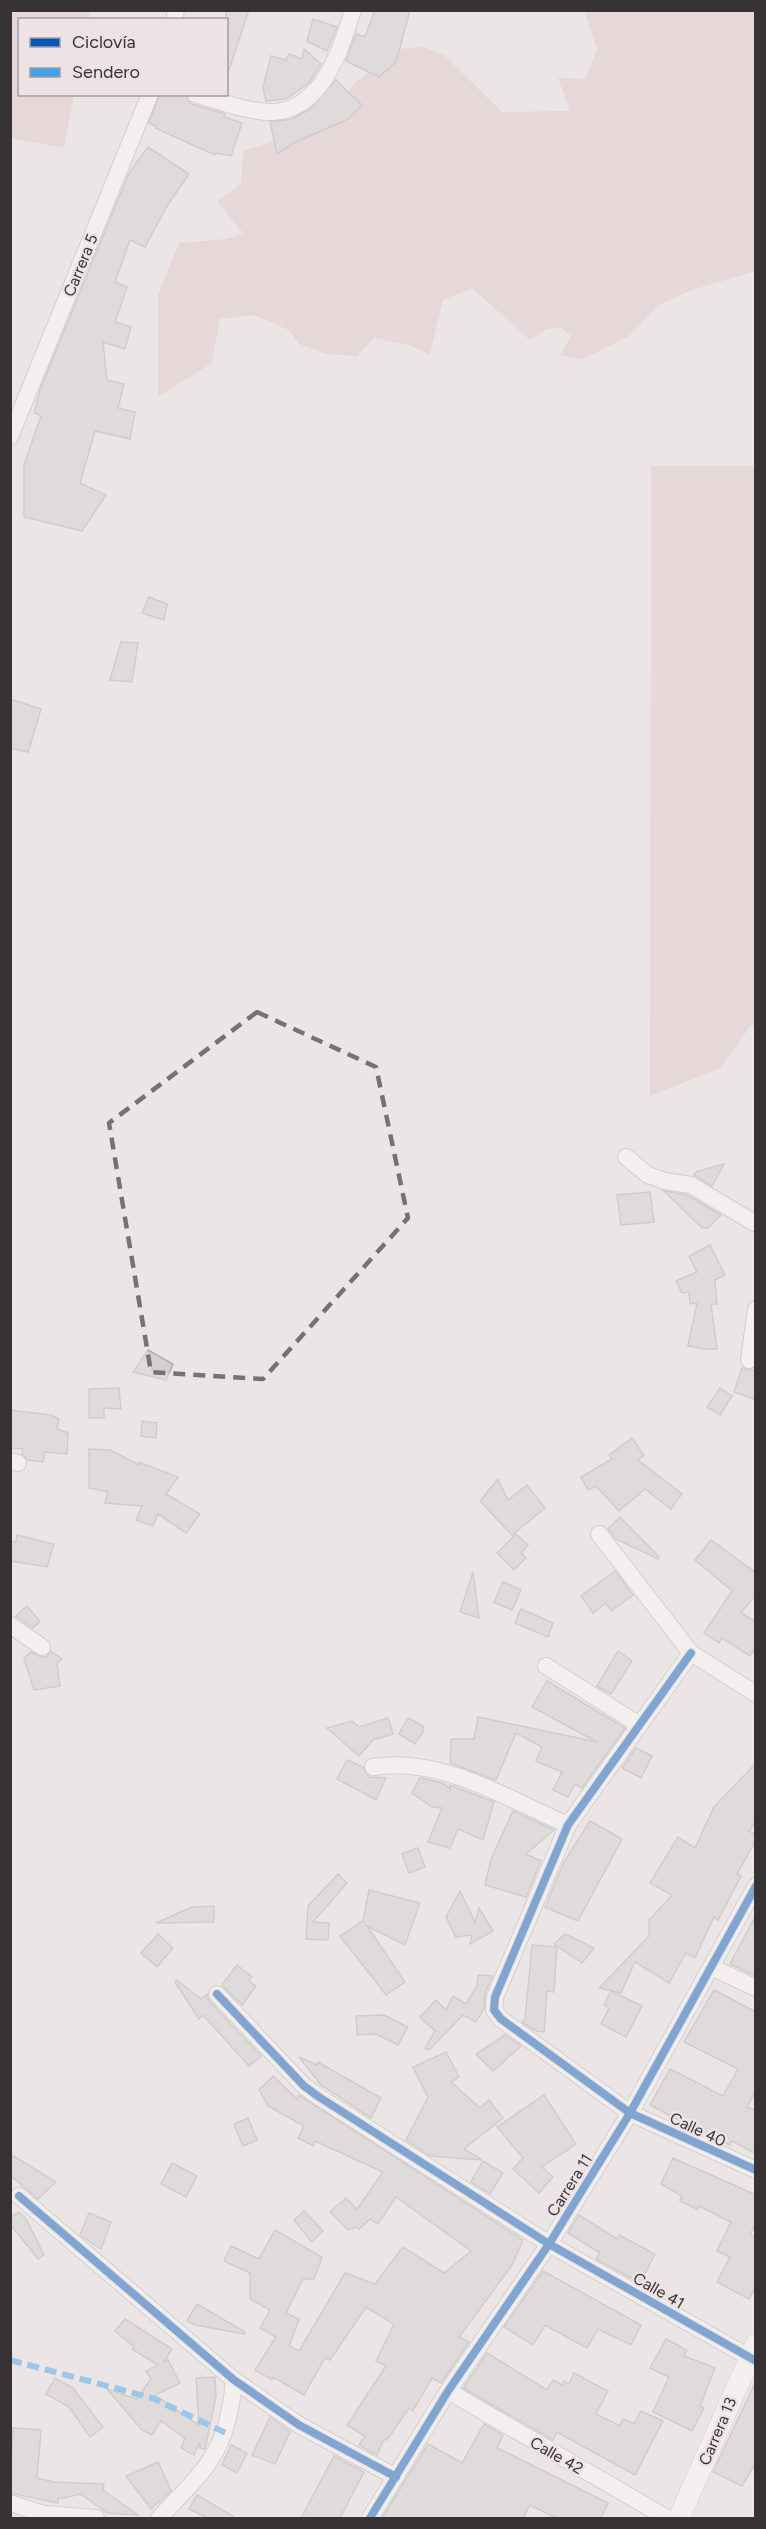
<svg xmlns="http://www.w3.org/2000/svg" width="766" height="2529" font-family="Figtree,sans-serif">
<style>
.green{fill:#dfc5ca}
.building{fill:#d3cfcf;stroke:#b2aeae;stroke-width:1.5}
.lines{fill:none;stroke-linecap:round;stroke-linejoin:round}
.minor-casing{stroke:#b6b2b2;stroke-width:18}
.tertiary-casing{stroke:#b6b2b2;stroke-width:22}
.minor{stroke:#fcfbfb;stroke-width:16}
.tertiary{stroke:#fcfbfb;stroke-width:21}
.quiet{stroke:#3fa3eb;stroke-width:6;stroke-dasharray:12 6;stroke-linecap:butt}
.cycleway-casing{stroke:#ede3e5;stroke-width:11}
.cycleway{stroke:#0057b8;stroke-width:8}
.marked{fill:none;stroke:#767172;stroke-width:4.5;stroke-dasharray:12 8;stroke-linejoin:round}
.labels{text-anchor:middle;stroke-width:5;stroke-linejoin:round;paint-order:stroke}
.street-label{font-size:16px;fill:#373334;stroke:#ede3e5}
</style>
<rect width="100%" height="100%" fill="#ebe5e6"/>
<g class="green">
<path d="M10,11H90L88,19L20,20V94L74,95L64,148L11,138Z"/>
<path d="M584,11H755V271L689,291L659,305L629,336L581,360L560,355L571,336L560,327L545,330L530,340L472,288L443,300L430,354L408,345L374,338L357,356L327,354L299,344L289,330L255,315L220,319L212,363L158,397V295L179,243L226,239L243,233L217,202L241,183L243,151L286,138L337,104L357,81L400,49L423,47L443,54L502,112L570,111L558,78L586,79L597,49Z"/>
<path d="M651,466H755L756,1025L750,1026L721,1068L650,1096Z"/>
</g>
<g class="building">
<path d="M226,10H249L229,70L226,69Z"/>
<path d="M375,10H410L396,62L379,77L346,61L356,34L365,37Z"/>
<path d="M313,19L337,27L327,51L307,41Z"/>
<path d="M304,49L321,64L309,83L286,99L266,101L263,87L271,56L286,60L289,54L302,59Z"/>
<path d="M336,80L362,105L348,119L294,143L277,154L270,122L292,119L309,110Z"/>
<path d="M160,94H185L191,104L225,114L224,117L242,123L231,156L216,153L215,155L155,128L156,126L149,123Z"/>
<path d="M148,147L189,174L167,206L145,247L130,240L115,282L127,287L115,322L131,327L125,349L103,342L107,380L124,384L118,408L135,412L130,439L95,431L80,483L106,495L82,531L24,517V465L41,416L34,413L40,390L129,173Z"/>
<path d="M149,597L167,604L164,620L142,613Z"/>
<path d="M121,642L138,643L132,682L110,680Z"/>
<path d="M10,699L41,709L28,752L10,748Z"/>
<path d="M724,1164L712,1186L694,1175L696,1172Z"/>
<path d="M664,1191L687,1195L721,1215L708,1228H702Z"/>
<path d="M650,1192L654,1222L621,1225L617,1195Z"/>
<path d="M710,1245L725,1275L715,1280L717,1304H711L717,1349H704L688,1346L697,1303L690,1304L689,1292L682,1293L676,1281L697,1272L689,1256Z"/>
<path d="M148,1350L173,1364L166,1380L133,1372Z"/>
<path d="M742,1368L756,1371V1400L734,1392Z"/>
<path d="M119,1388L121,1409L104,1408V1418H89V1389Z"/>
<path d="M720,1388L732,1396L720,1415L707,1407Z"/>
<path d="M10,1410L51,1415L59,1419L57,1429L68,1433L67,1454L45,1452L43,1462L28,1460L22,1454L23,1449L10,1448Z"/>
<path d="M142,1421L157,1423L156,1438L141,1436Z"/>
<path d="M632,1438L644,1455L638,1460L682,1494L671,1509L645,1489L619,1511L596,1486L588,1490L581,1477L612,1459L609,1455Z"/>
<path d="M89,1449L110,1450L139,1465V1462L178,1477L166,1494L200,1514L186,1533L158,1514L153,1526L136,1520L142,1506L105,1503L108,1492L89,1488Z"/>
<path d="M498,1479L508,1500L527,1485L545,1508L512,1535L480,1501Z"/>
<path d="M620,1517L659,1557L658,1559L616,1539L608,1529Z"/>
<path d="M516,1534L528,1545L521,1553L526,1558L514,1570L497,1553Z"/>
<path d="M17,1535L54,1544L47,1567L10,1561V1542H16Z"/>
<path d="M711,1540L756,1573V1594L741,1613L756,1622V1647L750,1656L722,1638L719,1643L704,1633L732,1591L695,1560Z"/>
<path d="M615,1571L633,1595L611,1611L606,1603L593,1613L581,1596Z"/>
<path d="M473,1572L479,1618L460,1612Z"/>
<path d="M503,1582L521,1590L512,1610L494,1602Z"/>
<path d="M27,1606L40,1621L33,1628L16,1616Z"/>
<path d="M521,1609L553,1623L548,1637L515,1623Z"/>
<path d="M51,1651L62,1659L57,1664L60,1686L34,1690L24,1658L31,1652L41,1657H46Z"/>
<path d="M618,1651L632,1661L611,1694L597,1686Z"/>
<path d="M547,1681L625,1728L582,1788L575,1784L568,1797L553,1790L562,1772L536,1761L542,1747L516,1733L496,1780L450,1763L451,1739H474L478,1717L597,1742L532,1707Z"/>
<path d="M388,1718L393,1734L373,1740L359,1756L327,1728L352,1721L359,1727Z"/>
<path d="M408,1718L423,1726V1732L415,1744L399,1734Z"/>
<path d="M636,1748L652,1756L641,1778L622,1768Z"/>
<path d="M347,1760L363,1767L369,1777L386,1778L376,1800L337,1779Z"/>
<path d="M756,1763V1821L749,1831L756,1835V1840L737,1874L741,1876L718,1920L714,1917L695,1958L686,1953L669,1983L635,1962L621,1993L599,1988L649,1936V1920L672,1895L650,1883L678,1837L695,1848L714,1807Z"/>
<path d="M420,1778L443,1783L450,1789V1785L494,1802L483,1840L458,1829L450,1848L428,1842L442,1808L432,1807L412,1793Z"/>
<path d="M513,1811L554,1830L526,1854L541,1861L526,1897L485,1885L491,1859Z"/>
<path d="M590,1821L622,1839L578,1921L545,1907L564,1862Z"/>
<path d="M418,1848L425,1867L409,1873L402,1854Z"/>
<path d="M338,1874L347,1883L313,1922L329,1923L328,1940L306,1939L308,1906Z"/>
<path d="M369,1890L420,1903L405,1945L367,1926L405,1982L386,1995L340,1936L363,1921Z"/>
<path d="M460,1891L475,1922L479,1908L493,1931L470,1944L472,1935L456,1937L446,1917Z"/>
<path d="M214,1906V1922L156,1923L192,1907Z"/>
<path d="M756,1915V1976L730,1964Z"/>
<path d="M158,1934L173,1948L157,1967L141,1953Z"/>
<path d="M565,1934L594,1948L582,1963L554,1944Z"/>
<path d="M532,1945L557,1947L554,1992L547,1991L544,2032L536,2031L522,2022L525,2019Z"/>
<path d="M237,1965L252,1977L249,1981L256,1986L242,2005L222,1985Z"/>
<path d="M478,1975L493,1976L485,1993L484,2008L476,2022L463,2015L429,2050L425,2048L435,2031L420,2017L436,2000L446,2010L453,1996L466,2004L477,1986Z"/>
<path d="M177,1980L201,1999L207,1994L209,2001L261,2056L249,2066L203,2015L199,2019L175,1982Z"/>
<path d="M714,1990L756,2012V2090L747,2107L756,2111V2154L732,2141L730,2145L704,2133L650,2105L670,2069L723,2096L738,2069L684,2042Z"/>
<path d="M611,1991L642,2006L626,2037L601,2024L609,2008L604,2005Z"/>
<path d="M384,2015L408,2027L398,2045L376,2034L357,2035L356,2016Z"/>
<path d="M505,2035L521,2046L493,2071L476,2054Z"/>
<path d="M446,2052L459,2077L451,2082L480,2108L489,2100L503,2118L464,2149L482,2160L430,2156L406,2140L428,2097L413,2067Z"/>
<path d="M299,2057L317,2065L318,2062L381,2098L371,2118L321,2085Z"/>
<path d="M273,2076L297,2099L299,2095L523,2240L512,2265L459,2337L469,2342L441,2383L432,2378L413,2411L409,2408L387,2440L384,2439L377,2455L359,2445L365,2436L347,2425L386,2366L376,2361L394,2324L366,2307L330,2360L325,2358L304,2395L273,2377L272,2380L255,2370L276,2337L260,2328L270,2310L250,2299V2273L224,2261L231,2246L259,2259L275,2230L322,2257L314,2279H303L286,2313L299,2319L289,2346L299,2351L345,2273L375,2284L403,2247L444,2273L471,2251L396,2197L378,2224L370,2219L359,2229L356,2227L348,2230L330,2212L346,2198L357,2209L383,2172L315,2141L313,2146L298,2138L304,2126L268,2106L259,2090Z"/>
<path d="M544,2095L576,2144L542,2167L553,2177L539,2193L513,2169L523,2158L497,2127Z"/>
<path d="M248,2118L257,2140L243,2146L234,2124Z"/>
<path d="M10,2154L56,2182L38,2199L10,2175Z"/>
<path d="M673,2158L756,2195V2223L750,2235L756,2238V2287L749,2299L717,2282L730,2257L717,2251L731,2222L699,2206L697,2209L680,2201L682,2196L661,2184Z"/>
<path d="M483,2161L503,2173L490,2194L471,2182Z"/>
<path d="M172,2163L197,2176L186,2197L161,2184Z"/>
<path d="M304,2211L323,2231L312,2242L294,2220Z"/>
<path d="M19,2212L26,2219L44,2255L38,2259L10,2224V2218Z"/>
<path d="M89,2213L111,2222L101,2249L80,2235Z"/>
<path d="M579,2215L617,2239L619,2235L655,2254L640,2283L596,2259L600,2253L568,2233Z"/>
<path d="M543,2271L641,2325L631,2345L598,2329L587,2348L545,2325L533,2345L504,2327Z"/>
<path d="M197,2304L245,2332V2334L195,2325L187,2321Z"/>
<path d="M125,2319L172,2349L164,2362L168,2360L180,2383L155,2395L199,2425L196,2378L215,2377L216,2397L205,2449L200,2448V2442L194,2455L181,2448L185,2438L161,2421L152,2435L142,2430L107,2389L136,2399L151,2379L146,2371L158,2365L132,2349L134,2347L115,2331Z"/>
<path d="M666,2339L687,2350L684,2356L715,2368L700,2406L704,2408L692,2431L653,2412L669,2377L650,2368Z"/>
<path d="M487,2353L547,2390L553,2380L562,2385L564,2381L569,2384L574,2373L608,2391L596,2414L620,2426L623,2419L634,2424L641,2411L663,2421L635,2475L557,2432L553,2440L463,2388Z"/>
<path d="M55,2378L73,2388L103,2427L90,2437L69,2407L46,2394Z"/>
<path d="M756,2381V2462L742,2486L713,2472Z"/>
<path d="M270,2417L290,2432L275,2464L252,2455Z"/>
<path d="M484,2424L503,2435L497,2448L608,2503L601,2518H556L530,2505L523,2518H382L428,2444L462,2463Z"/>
<path d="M13,2428L41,2430L37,2478L54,2482L104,2484L103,2490L138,2515L107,2513L81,2494L58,2499V2503L10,2493Z"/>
<path d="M231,2445L247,2453L237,2473L222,2465Z"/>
<path d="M334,2456L364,2472L340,2518H301Z"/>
<path d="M158,2462L171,2491L151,2509L126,2476Z"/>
<path d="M197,2495L236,2518H207L189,2509Z"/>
</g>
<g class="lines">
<g class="minor-casing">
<g id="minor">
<path d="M174,20L176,10"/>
<path d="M195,94C219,101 247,112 272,112C322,111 341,49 353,10"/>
<path d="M10,437L150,94"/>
<path d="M626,1157L648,1175L665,1181L691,1185L756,1224"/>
<path d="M749,1360L756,1309"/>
<path d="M10,1461L18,1463"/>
<path d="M599,1534L691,1653L756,1694"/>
<path d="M10,1625L42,1647"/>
<path d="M691,1653L568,1825L495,1997L494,2010L501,2019L630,2113L756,2170"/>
<path d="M546,1666L638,1724"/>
<path d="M373,1767C441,1756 508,1799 568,1825"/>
<path d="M713,1968L756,1988"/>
<path d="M217,1994L304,2086L319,2097L549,2244L756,2361"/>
<path d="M19,2196L234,2380L299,2425L396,2477"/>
<path d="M448,2391L667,2518"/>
<path d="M10,2503L44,2514L96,2518"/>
<path d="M159,2518C206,2469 228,2452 234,2380"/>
<path d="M370,2518L448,2391L549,2244L630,2113L756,1886"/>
</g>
</g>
<g class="tertiary-casing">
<path id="tertiary" d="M679,2518L756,2344"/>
</g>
<use href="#minor" class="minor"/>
<use href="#tertiary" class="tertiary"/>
<path class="quiet" d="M10,2360L152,2398L226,2433"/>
<g class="cycleway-casing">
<g id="cycleway">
<path d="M691,1653L568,1825L495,1997L494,2010L501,2019L630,2113L756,2170"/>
<path d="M217,1994L304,2086L319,2097L549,2244L756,2361"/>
<path d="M19,2196L234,2380L299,2425L396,2477"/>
<path d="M370,2518L448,2391L549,2244L630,2113L756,1886"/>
</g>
</g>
<use href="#cycleway" class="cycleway"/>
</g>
<path d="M0 0H766V2529H0ZM257,1012L376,1067L408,1218L263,1379L151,1372L109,1123Z" fill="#ebe5e6" fill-opacity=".55" fill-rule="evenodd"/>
<path class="marked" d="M257,1012L376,1067L408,1218L263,1379L151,1372L109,1123Z"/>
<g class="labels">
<g class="street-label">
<text transform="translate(80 265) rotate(-68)" y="6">Carrera 5</text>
<text transform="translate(698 2129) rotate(25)" y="6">Calle 40</text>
<text transform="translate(569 2185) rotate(-58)" y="6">Carrera 11</text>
<text transform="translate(659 2290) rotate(30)" y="6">Calle 41</text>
<text transform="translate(717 2431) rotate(-67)" y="6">Carrera 13</text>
<text transform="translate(557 2455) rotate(30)" y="6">Calle 42</text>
</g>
</g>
<rect width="766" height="2529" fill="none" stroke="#373334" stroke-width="24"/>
<rect x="18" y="18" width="210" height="78" fill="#ede3e5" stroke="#a49d9e" stroke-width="1.5"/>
<rect x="30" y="38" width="30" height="9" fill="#0057b8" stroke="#a49d9e" stroke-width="1.5"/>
<text x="72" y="48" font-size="18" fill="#373334">Ciclovía</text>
<rect x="30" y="68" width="30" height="9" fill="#3fa3eb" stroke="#a49d9e" stroke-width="1.5"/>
<text x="72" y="78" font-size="18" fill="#373334">Sendero</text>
</svg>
